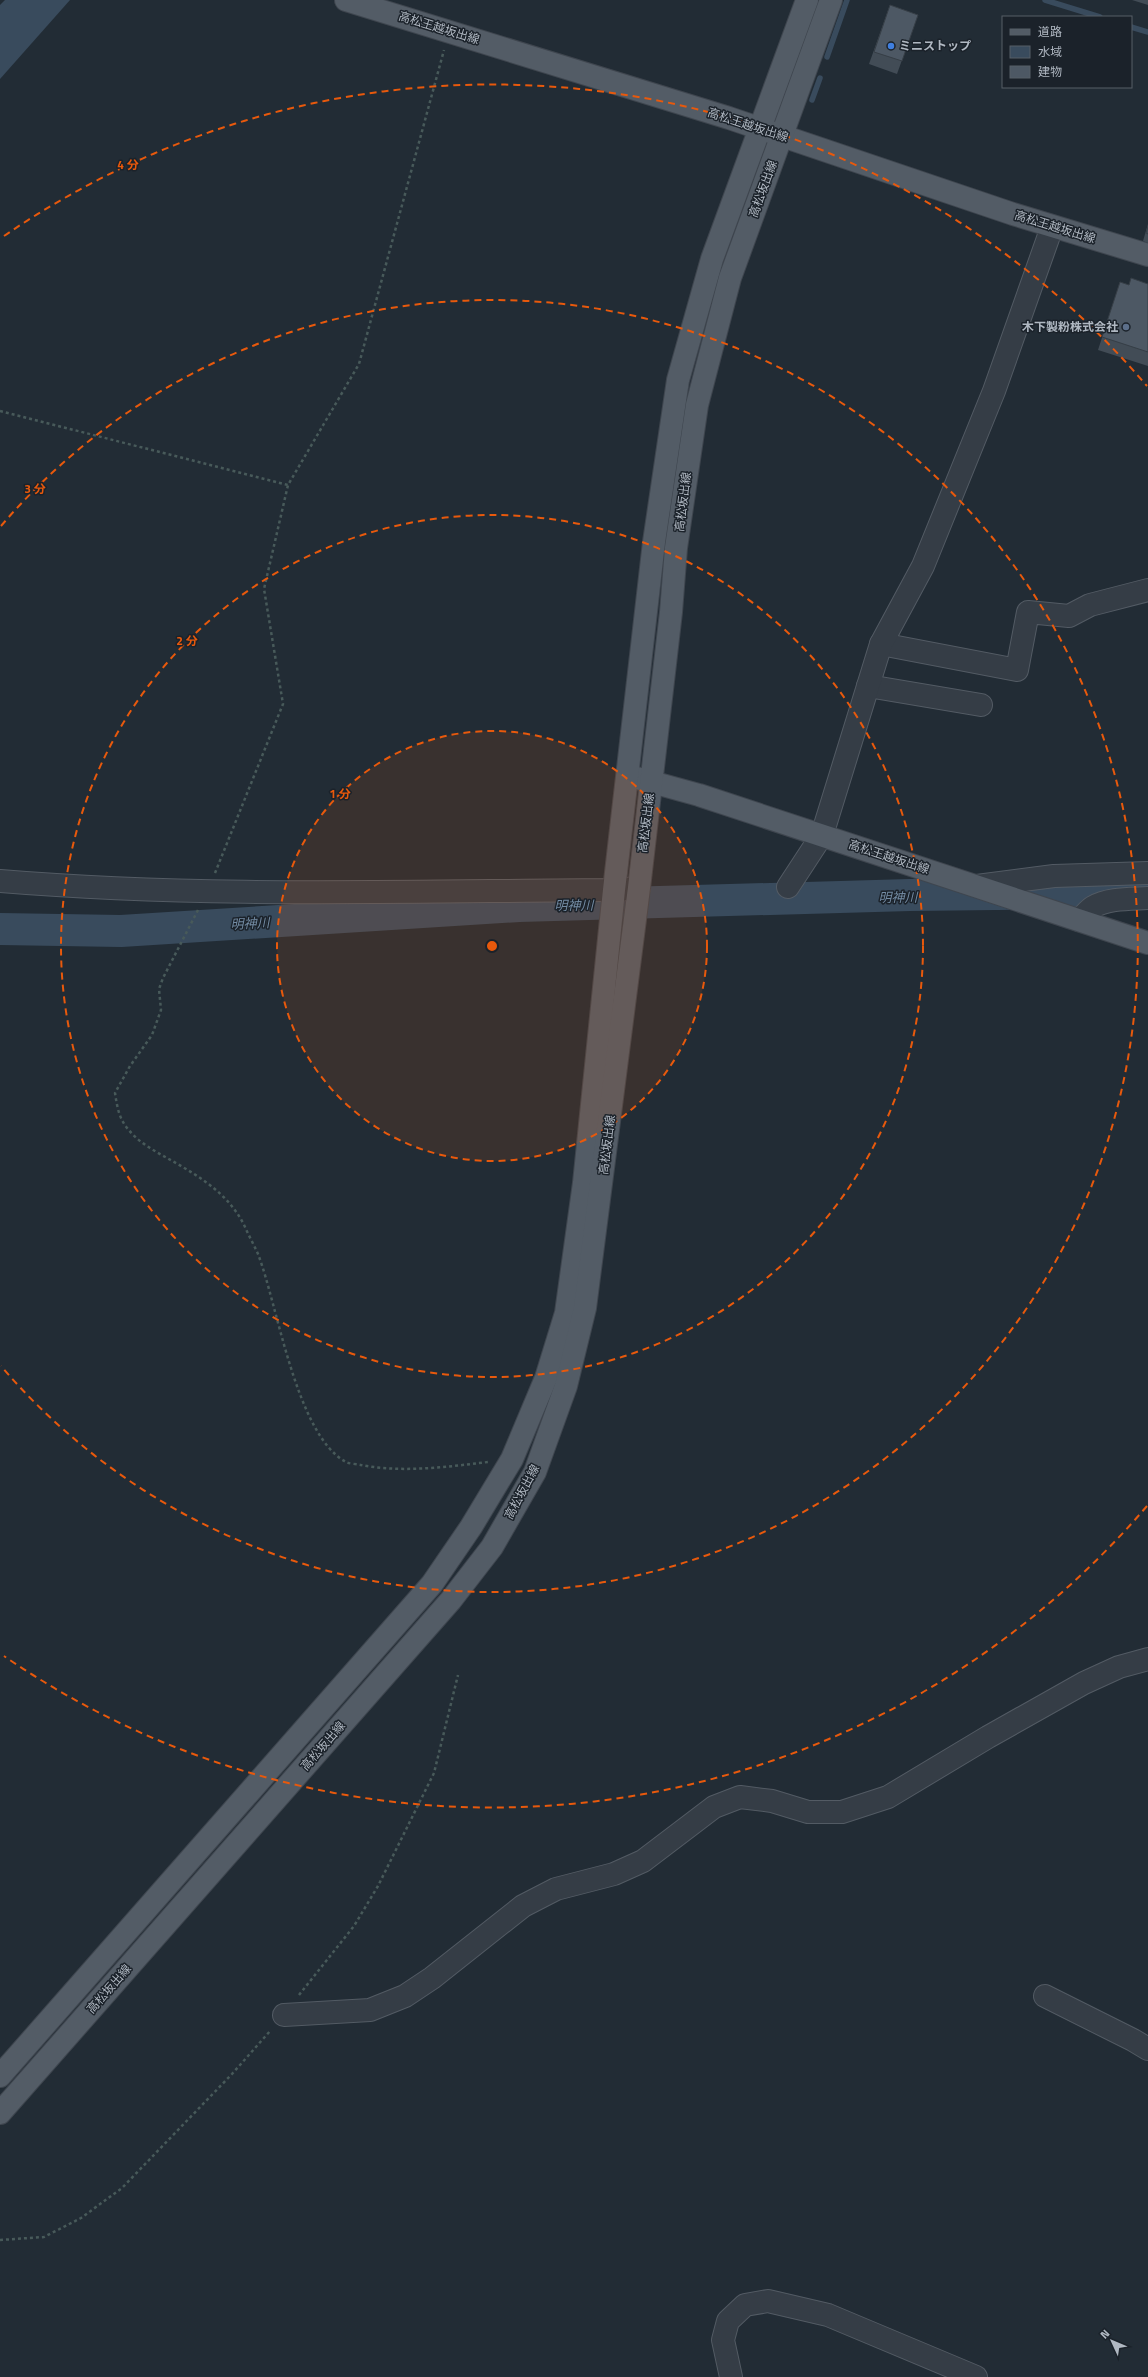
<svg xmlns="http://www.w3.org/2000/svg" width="1148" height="2377" font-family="'Titillium Web','Noto Sans JP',sans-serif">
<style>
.water{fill:#394b5d}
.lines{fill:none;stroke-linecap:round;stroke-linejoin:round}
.stream{stroke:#394b5d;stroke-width:5.5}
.river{stroke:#394b5d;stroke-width:32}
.minor-casing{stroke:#535b64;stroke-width:24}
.major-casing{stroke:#3f464f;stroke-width:24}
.path{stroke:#485a5a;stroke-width:2.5;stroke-dasharray:3 3;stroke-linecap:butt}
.minor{stroke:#353d46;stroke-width:22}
.major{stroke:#535c66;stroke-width:22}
.wall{fill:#424c56}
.building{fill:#4d5864;stroke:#363e46}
.ring{fill:none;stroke:#e8590c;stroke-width:2;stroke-dasharray:7 5}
.shop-dot{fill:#3f7fe0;stroke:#1b222a;stroke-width:1.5}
.service-dot{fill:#5c6f8a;stroke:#1b222a;stroke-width:1.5}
.labels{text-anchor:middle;stroke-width:3;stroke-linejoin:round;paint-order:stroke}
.street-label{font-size:12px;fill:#b0b8c2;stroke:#1b222a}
.poi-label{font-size:12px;font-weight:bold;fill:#b0b8c2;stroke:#1b222a;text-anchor:start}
.water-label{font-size:13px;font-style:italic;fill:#738ba3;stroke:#1b222a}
.centre{fill:#e8590c;stroke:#1b222a;stroke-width:2}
.ring-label{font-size:12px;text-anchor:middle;font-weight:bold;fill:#e8590c;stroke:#1b222a;stroke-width:3;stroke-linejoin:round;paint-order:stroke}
</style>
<rect width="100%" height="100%" fill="#222c35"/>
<path class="water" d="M5,0H70L0,79V5Z"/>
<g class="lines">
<g class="stream">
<path d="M1045,0L1100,17"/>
<path d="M1131,27L1148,32"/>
<path d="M827,57L847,0"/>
<path d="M812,100L820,78"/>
</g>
<path class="river" d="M0,929L121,931L519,906L910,895L1069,893L1148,887"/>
<g class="minor-casing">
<g id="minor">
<path d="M881,644L1017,670L1028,612L1069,616L1090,605L1148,590"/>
<path d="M868,686L981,705"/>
<path d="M0,881C204,898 409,891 614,890L639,888"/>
<path d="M977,886L1054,876L1148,873"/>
<path d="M788,887L822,835L881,644L923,566L994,391L1052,227"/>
<path d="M1079,920C1084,916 1088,910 1093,907C1108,898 1131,899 1148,898"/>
<path d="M1045,1996L1133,2040L1148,2049"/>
<path d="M284,2015L370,2010L405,1996L432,1978L523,1906L556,1889L614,1874L643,1861L714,1807L740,1797L772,1801L808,1812H842L888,1797L988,1737L1084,1683L1119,1667L1148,1659"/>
<path d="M731,2377L723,2340L728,2321L745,2305L768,2301L828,2315L976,2377"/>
</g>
</g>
<g class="major-casing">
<g id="major">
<path d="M346,0L729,118L1013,214L1148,255"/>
<path d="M637,778L699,795L1148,943"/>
<path d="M0,2076L432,1584L471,1527L512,1459L546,1378L566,1313L584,1183L614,890L654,542L678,380L712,259L807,0"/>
<path d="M0,2113L451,1600L492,1547L535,1472L566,1386L585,1308L639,888L671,612L676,548L697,405L730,278L831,0"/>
</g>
</g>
<g class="path">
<path d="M0,411L288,485"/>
<path d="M215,873L283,704L264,589L288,485L359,364L444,50"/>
<path d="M198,910L163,978L159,989L161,1010L152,1035L130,1066L115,1093C117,1106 119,1119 128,1129C138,1142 153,1150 167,1158C197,1175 229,1193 245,1227C249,1236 254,1245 258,1254C278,1306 296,1435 346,1462C350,1464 357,1464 361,1465C403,1473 446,1467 488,1462"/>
<path d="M299,1995L354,1926L378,1886L434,1773L458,1675"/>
<path d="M0,2240L44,2237L81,2218L122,2188L232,2074L271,2030"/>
</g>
<use href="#minor" class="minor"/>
<use href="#major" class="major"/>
</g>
<g class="wall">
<path d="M1132,0H1148V5Z"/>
<path d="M890,5L918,15L897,74L869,64Z"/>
<path d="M1148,224V243L1143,241Z"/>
<path d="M1120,282L1129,285L1148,284V366L1098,350Z"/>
</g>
<g class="building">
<path d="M890,5L918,15L902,61L874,52Z"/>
<path d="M1148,226V234L1146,233Z"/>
<path d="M1131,278L1148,284V352L1102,337L1120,282L1129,285Z"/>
</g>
<circle cx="492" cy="946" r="215" fill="#e8590c" fill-opacity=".12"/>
<g class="ring">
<circle cx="492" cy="946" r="215"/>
<circle cx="492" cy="946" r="431"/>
<path d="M1 526A646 646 0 1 1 1 1366"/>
<path d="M1147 1506A862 862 0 0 1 4 1656M4 236A862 862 0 0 1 1147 386"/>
</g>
<circle class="shop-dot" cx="891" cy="46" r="4"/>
<circle class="service-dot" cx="1126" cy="327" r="4"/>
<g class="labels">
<g class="street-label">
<text transform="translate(439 28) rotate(17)" y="4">高松王越坂出線</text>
<text transform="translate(748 125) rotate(18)" y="4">高松王越坂出線</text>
<text transform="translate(763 189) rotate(-70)" y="4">高松坂出線</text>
<text transform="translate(1055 227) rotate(17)" y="4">高松王越坂出線</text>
<text transform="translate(683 502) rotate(-83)" y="4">高松坂出線</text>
<text transform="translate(646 823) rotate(-83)" y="4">高松坂出線</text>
<text transform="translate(889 857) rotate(18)" y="4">高松王越坂出線</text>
<text transform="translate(607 1145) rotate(-83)" y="4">高松坂出線</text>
<text transform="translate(522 1492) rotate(-62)" y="4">高松坂出線</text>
<text transform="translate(323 1746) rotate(-49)" y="4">高松坂出線</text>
<text transform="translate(109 1989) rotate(-49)" y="4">高松坂出線</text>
</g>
<g class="poi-label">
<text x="899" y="50">ミニストップ</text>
<text x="1118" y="331" text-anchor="end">木下製粉株式会社</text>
</g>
<g class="water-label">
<text transform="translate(898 897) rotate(-1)" y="5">明神川</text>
<text transform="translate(574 905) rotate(-1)" y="5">明神川</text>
<text transform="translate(250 923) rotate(-3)" y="5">明神川</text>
</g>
</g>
<circle cx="492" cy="946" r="6" class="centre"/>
<g class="ring-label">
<text x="128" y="169">4 分</text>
<text x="35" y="493">3 分</text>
<text x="187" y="645">2 分</text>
<text x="340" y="798">1 分</text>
</g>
<rect x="1002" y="16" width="130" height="72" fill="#1b222a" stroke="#575e67"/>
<rect x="1010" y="29" width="20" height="6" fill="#535c66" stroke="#575e67"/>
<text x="1038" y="36" font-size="12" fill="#b0b8c2">道路</text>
<rect x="1010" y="46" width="20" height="12" fill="#394b5d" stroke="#575e67"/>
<text x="1038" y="56" font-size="12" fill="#b0b8c2">水域</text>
<rect x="1010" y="66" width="20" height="12" fill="#4d5864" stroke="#575e67"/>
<text x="1038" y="76" font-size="12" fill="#b0b8c2">建物</text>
<g transform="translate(1112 2341) rotate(314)" stroke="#1b222a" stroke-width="3" paint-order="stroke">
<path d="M0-3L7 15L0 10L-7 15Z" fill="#b0b8c2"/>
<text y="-6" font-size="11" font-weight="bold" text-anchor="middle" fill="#b0b8c2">N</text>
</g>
</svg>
